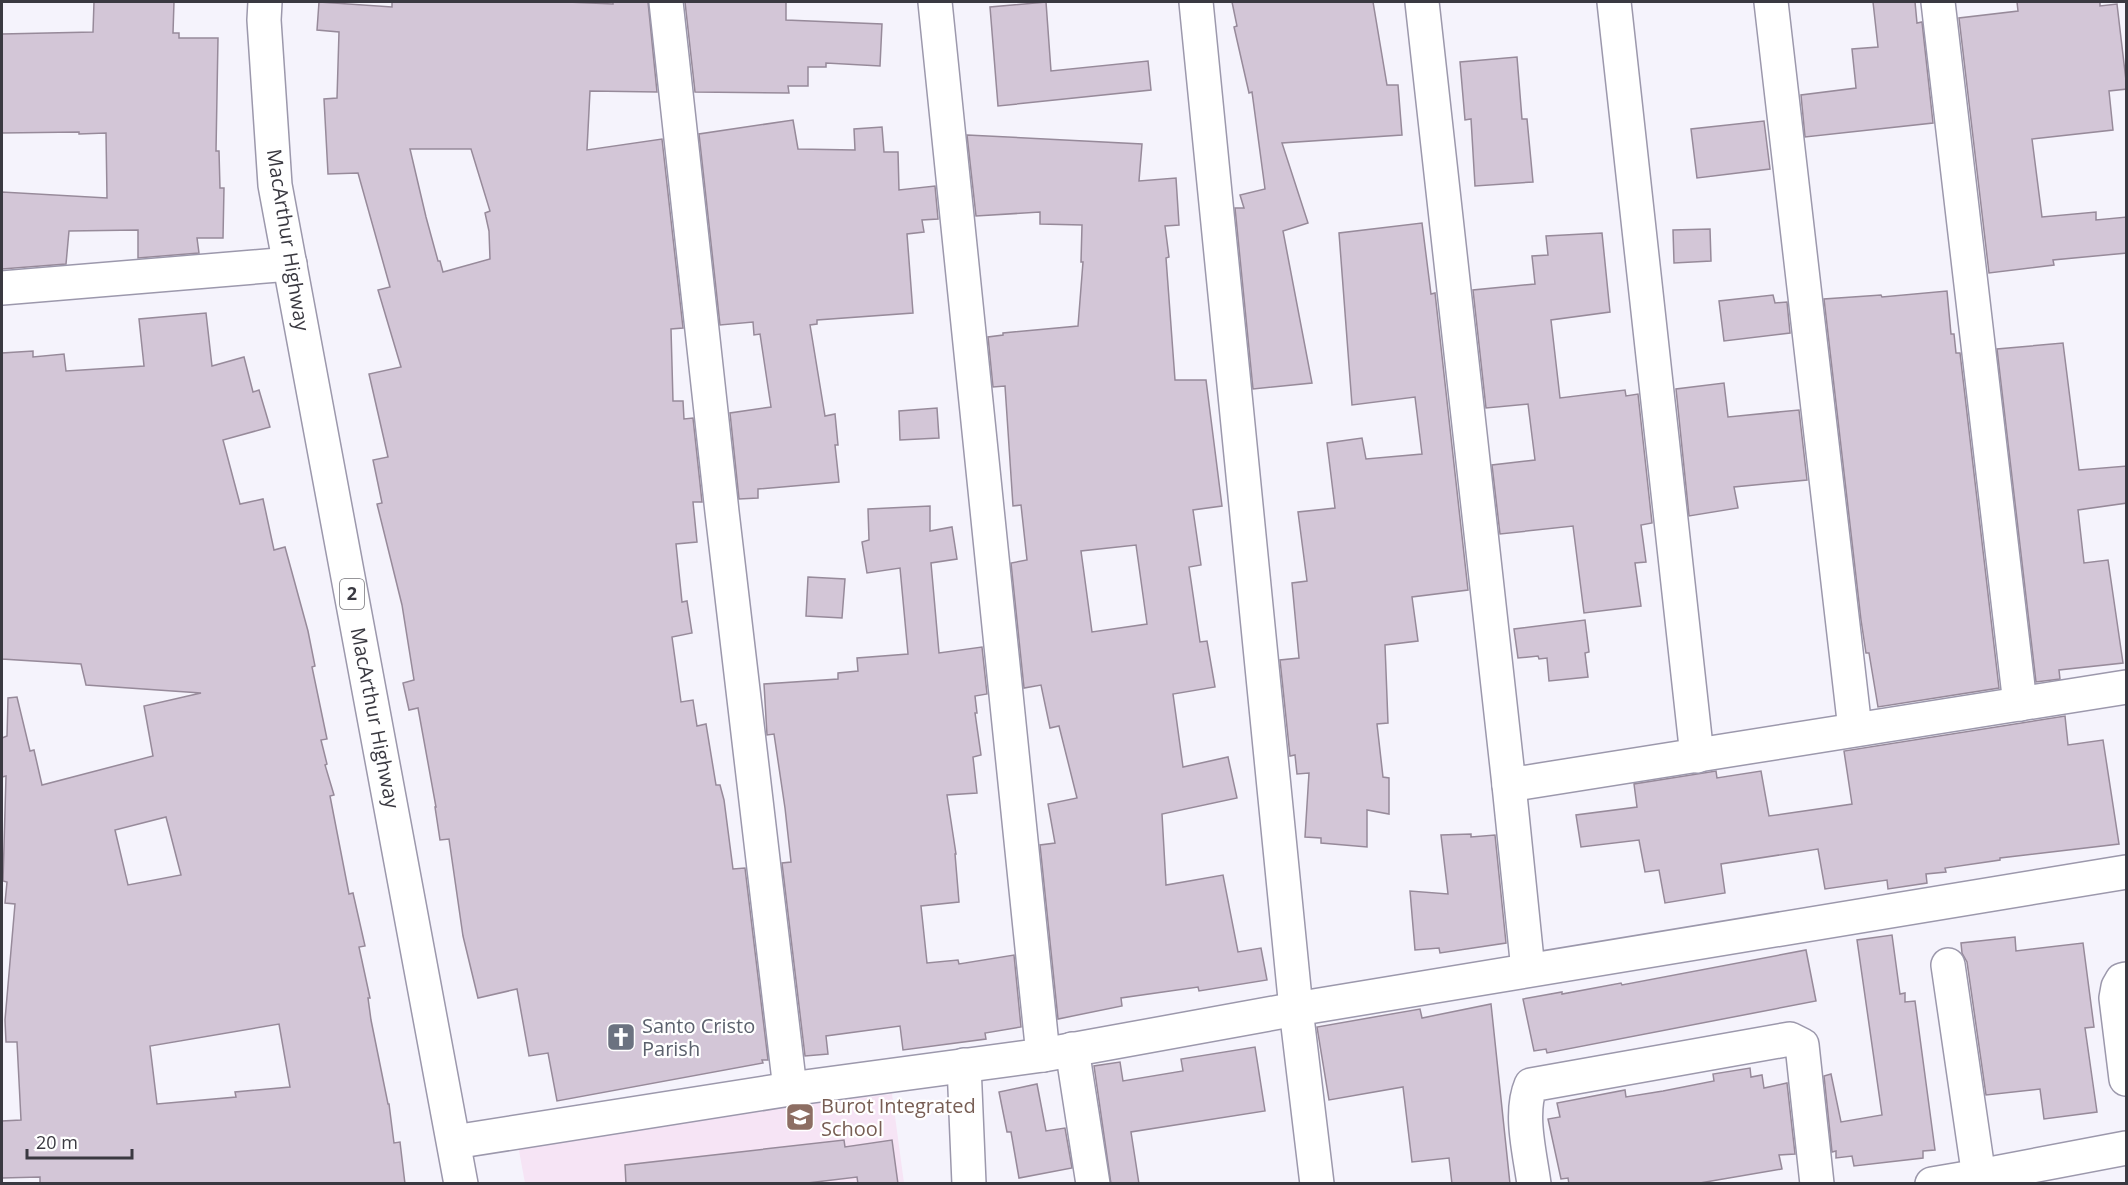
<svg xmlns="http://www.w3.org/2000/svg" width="2128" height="1185" font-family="'Open Sans',sans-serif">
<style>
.commercial{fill:#f6e4f5}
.building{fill:#d3c6d7;stroke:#978a9a;stroke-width:1.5;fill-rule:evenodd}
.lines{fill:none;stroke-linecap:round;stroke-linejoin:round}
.minor-casing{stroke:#9c98ac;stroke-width:36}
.highway-casing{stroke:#9c98ac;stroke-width:36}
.minor{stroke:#fff;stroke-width:33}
.highway{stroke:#fff;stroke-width:33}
.labels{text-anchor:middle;stroke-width:4.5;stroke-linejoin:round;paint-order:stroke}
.shield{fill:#fff;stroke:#75747a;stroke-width:1.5}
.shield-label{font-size:18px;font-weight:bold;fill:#3a3941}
.street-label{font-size:20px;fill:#3a3941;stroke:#fff}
.worship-label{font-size:20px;fill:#5b616d;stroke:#fff;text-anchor:start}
.education-label{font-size:20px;fill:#785e54;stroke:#fff;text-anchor:start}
</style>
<rect width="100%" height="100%" fill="#f5f3fc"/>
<path class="commercial" d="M892,1094L904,1183H525L517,1140Z"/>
<g class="building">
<path d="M94,2H174L173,33H179V38H218L216,151H219L220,188H224L223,238H197L199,253L138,258V230L69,231L66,264L2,269V192L107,198L106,133L79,134V132L2,133V34L93,32Z"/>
<path d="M319,2L392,7V2H567L613,4V2H648L657,92L590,91L587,150L662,139L683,328L671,329L673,401H683L684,419L693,418L702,502H693L697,542L676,544L682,602L687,601L692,633L672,637L681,702L693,700L697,726L706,724L716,785H720L724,800L733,869L745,868L768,1060H762L763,1063L557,1101L548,1053L529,1056L517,989L478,998L463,936L449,839L440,840L435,807H436L418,708L409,710L403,683L414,680L402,605L377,504L382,503L373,460L388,457L369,374L401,367L378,290L390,287L358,173L328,174L324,99L337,98L339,32L317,30ZM410,149H471L490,211L485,213L489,231L490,259L443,272L440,261H438L426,217Z"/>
<path d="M685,2H786V20L882,24L880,66L826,63V67H808V86H788L789,93L695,92Z"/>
<path d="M1046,2L1051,71L1148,61L1151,90L998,106L990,7Z"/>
<path d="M1232,2H1373L1387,85H1398L1402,135L1282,143L1308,223L1283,231L1312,383L1253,389L1235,208H1244L1240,195L1265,189L1252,92L1249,93L1234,27L1237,26Z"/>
<path d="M1873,2H1915L1917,23L1922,22L1933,123L1805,137L1801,95L1856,88L1852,49L1878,47Z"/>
<path d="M2017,2H2100V6L2117,4L2127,89L2109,91L2113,130L2032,139L2042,217L2096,212V220L2127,217V253L2053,260L2054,265L1989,273L1959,18L2018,11Z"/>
<path d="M1517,57L1522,119H1527L1533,182L1475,186L1471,119L1465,120L1460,62Z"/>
<path d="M793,120L798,149L855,150L854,129L882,127L884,152H898L899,190L935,186L938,219L922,220L924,232L907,234L913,313L817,320V324L810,325L825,416L835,414L838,445H835L839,482L758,489V498L739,499L730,413L771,407L760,334L754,335L753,322L720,325L699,134Z"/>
<path d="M1764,121L1770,169L1697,178L1691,129Z"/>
<path d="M967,135L1142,144L1139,181L1176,178L1179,225L1165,226L1169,257L1166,258L1175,380H1206L1222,506L1193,510L1201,565L1189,567L1200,642L1207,641L1215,687L1173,694L1183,767L1228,757L1237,798L1162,814L1166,885L1223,875L1238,952L1261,948L1267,980L1199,991L1198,987L1121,998L1122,1006L1058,1019L1040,845L1055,843L1048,804L1077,798L1059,726L1050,728L1041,685L1024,688L1011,563L1027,560L1021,505L1013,506L1005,386L993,387L988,337L1003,335V333L1078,326L1083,262H1081L1082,225L1040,224V212L976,216ZM1136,545L1147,624L1092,632L1081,551Z"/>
<path d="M1422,223L1431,294L1435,293L1468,590L1412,597L1418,641L1385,645L1388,723L1377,724L1383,777L1389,778V814L1367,810V847L1321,843V838L1305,837L1309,773L1297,774L1295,755L1290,756L1280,660L1299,658L1292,583L1307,581L1298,512L1335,508L1327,443L1362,438L1366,459L1422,454L1415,397L1352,405L1339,233Z"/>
<path d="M1710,229L1711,261L1674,263L1673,230Z"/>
<path d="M1602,233L1610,312L1551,320L1560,398L1625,390L1626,396L1638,394L1652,523L1641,525L1646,562L1635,563L1641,606L1584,613L1573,526L1500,534L1492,465L1535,460L1528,404L1486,408L1473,290L1535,284L1532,256L1548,255L1546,236Z"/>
<path d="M1947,291L1951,334H1954L1956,353H1960L1999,688L1878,707L1869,653H1866L1861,620L1824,299L1881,295L1882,297Z"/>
<path d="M1773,295L1775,303L1787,302L1790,333L1724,341L1719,301Z"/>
<path d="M206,313L212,366L244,357L253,392L259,390L270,427L223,440L240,504L263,499L274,550L285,547L308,631L315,666L312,667L327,739L321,740L327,764L325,765L334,795L330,796L349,894L353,893L365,946L359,947L370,998H368L371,1020L388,1104H389L394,1143L400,1142L405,1184H40V1177L2,1178V1121L21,1120L17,1042H6L5,1020L15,904L5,903L7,882L3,881L6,776L2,777V738L7,736L8,698L17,697L30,751L34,750L42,785L153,756L144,706L201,693L86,685L81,664L2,659V353L33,351V357L64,354L66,371L144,366L139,319ZM166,817L181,875L128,885L115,830ZM279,1024L290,1087L235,1092L236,1097L157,1104L150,1046Z"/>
<path d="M2063,343L2079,470L2127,466V503L2078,510L2084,563L2108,560L2123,663L2059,670L2060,679L2036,682L1997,349Z"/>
<path d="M1724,383L1728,417L1799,410L1807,480L1734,487L1738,508L1689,516L1676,389Z"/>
<path d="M937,408L939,438L900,440L899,411Z"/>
<path d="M930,506V531L952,527L957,559L931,563L939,653L982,647L987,694L975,696L977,713H975L981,755L973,757L977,793L947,795L956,854H955L959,902L921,906L927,963L958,960L959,964L1014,955L1021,1027L985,1033L986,1039L903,1050L900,1026L826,1036L828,1054L805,1056L782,863L791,862L785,808L774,734L767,735L764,684L838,679V673L858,671L857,658L908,654L900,568L867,573L862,542L869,540L868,509Z"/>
<path d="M808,577L845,579L842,618L806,616Z"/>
<path d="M1585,620L1589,652L1585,653L1588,677L1549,681L1547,658L1539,659L1538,656L1518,658L1514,629Z"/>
<path d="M2065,716L2068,745L2103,740L2119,844L2000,858V860L1945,868L1946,872L1926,874L1927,883L1888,889L1887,880L1825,889L1818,849L1721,864L1725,893L1665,903L1659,870L1645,872L1639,840L1581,847L1576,815L1637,807L1634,784L1716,771L1717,778L1761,771L1769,816L1852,804L1844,751Z"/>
<path d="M1471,834V837L1495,835L1506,943L1440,953L1439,948L1415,950L1410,891L1448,894L1441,835Z"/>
<path d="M1892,935L1900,994L1905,993V1002L1915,1001L1935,1150L1923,1151V1158L1854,1166L1852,1156L1836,1158V1151L1832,1152L1824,1076L1831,1074L1841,1122L1882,1115L1857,940Z"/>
<path d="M2015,937L2016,951L2083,943L2094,1027L2085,1028L2097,1112L2044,1119L2040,1089L1986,1095L1967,962L1962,953L1961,943Z"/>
<path d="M1806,950L1816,1001L1547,1053L1546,1049L1534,1051L1523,999L1562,992V994L1621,983L1622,985Z"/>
<path d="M1491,1004L1510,1184H1452L1449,1158L1412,1162L1403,1087L1329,1100L1317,1027L1420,1009L1422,1018Z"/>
<path d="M1255,1047L1265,1111L1131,1132L1139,1184H1111L1094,1066L1120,1062L1123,1081L1183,1071L1181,1059Z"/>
<path d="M1750,1068L1751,1077L1762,1075L1764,1088L1787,1083L1795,1154L1779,1155L1782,1169L1694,1184H1569L1568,1178L1561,1179L1548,1119L1560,1117L1557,1103L1625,1090L1626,1097L1663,1091L1714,1081L1713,1074Z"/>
<path d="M1037,1084L1046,1131L1065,1128L1072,1168L1019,1178L1011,1132H1007L999,1092Z"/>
<path d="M844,1140L845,1147L892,1140L898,1184H858L857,1177L799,1184H626L625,1165Z"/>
</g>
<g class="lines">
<g class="minor-casing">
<g id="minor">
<path d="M666,2L722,512L790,1089"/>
<path d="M935,2L1043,1055"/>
<path d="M1196,2L1296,1009L1317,1184"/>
<path d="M1422,2L1509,785L1528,970"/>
<path d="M1614,2L1697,756"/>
<path d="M1771,2L1855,729"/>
<path d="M1938,2L2020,704"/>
<path d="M2,288L290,264"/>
<path d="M1509,785L2126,687"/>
<path d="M1948,965L1980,1184"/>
<path d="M2126,979L2122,980L2118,987L2116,998L2126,1079"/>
<path d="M1072,1049L1093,1184"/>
<path d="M964,1065L969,1184"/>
<path d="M454,1142L790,1089L1043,1055L1296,1009L2126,872"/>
<path d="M1534,1184C1530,1154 1519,1113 1531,1085L1790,1039L1802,1045L1817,1184"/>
<path d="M1932,1184L1979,1176L2126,1148"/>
</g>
</g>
<g class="highway-casing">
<path id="highway" d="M265,2L264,20L275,185L461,1184"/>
</g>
<use href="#minor" class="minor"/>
<use href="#highway" class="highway"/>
</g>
<defs>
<g id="church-square" transform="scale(1.5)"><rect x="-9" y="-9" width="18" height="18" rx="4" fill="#6b7280" stroke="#fff"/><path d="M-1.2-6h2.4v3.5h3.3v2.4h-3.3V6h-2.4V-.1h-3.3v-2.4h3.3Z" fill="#fff"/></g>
<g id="school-square" transform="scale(1.5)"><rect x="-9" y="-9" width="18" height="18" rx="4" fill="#8d6e63" stroke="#fff"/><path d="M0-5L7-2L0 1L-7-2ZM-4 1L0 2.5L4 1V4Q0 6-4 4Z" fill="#fff"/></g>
</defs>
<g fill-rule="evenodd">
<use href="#church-square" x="621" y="1037"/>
<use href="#school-square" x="800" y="1117"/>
</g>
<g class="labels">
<rect class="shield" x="340" y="579" width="24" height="30" rx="4.5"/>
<g class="shield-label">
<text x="352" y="600">2</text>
</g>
<g class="street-label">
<text transform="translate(288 240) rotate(81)" y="7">MacArthur Highway</text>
<text transform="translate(375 718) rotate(79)" y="7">MacArthur Highway</text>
</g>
<g class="worship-label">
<text x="642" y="1033">Santo Cristo<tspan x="642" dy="23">Parish</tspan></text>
</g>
<g class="education-label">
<text x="821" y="1113">Burot Integrated<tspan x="821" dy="23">School</tspan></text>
</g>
</g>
<rect width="2128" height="1185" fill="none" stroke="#3a3941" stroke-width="6"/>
<path d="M27 1149v9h105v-9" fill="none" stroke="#3a3941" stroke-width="3"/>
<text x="36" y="1149" font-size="18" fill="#3a3941" stroke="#ffffff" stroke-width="4.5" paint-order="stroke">20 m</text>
</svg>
